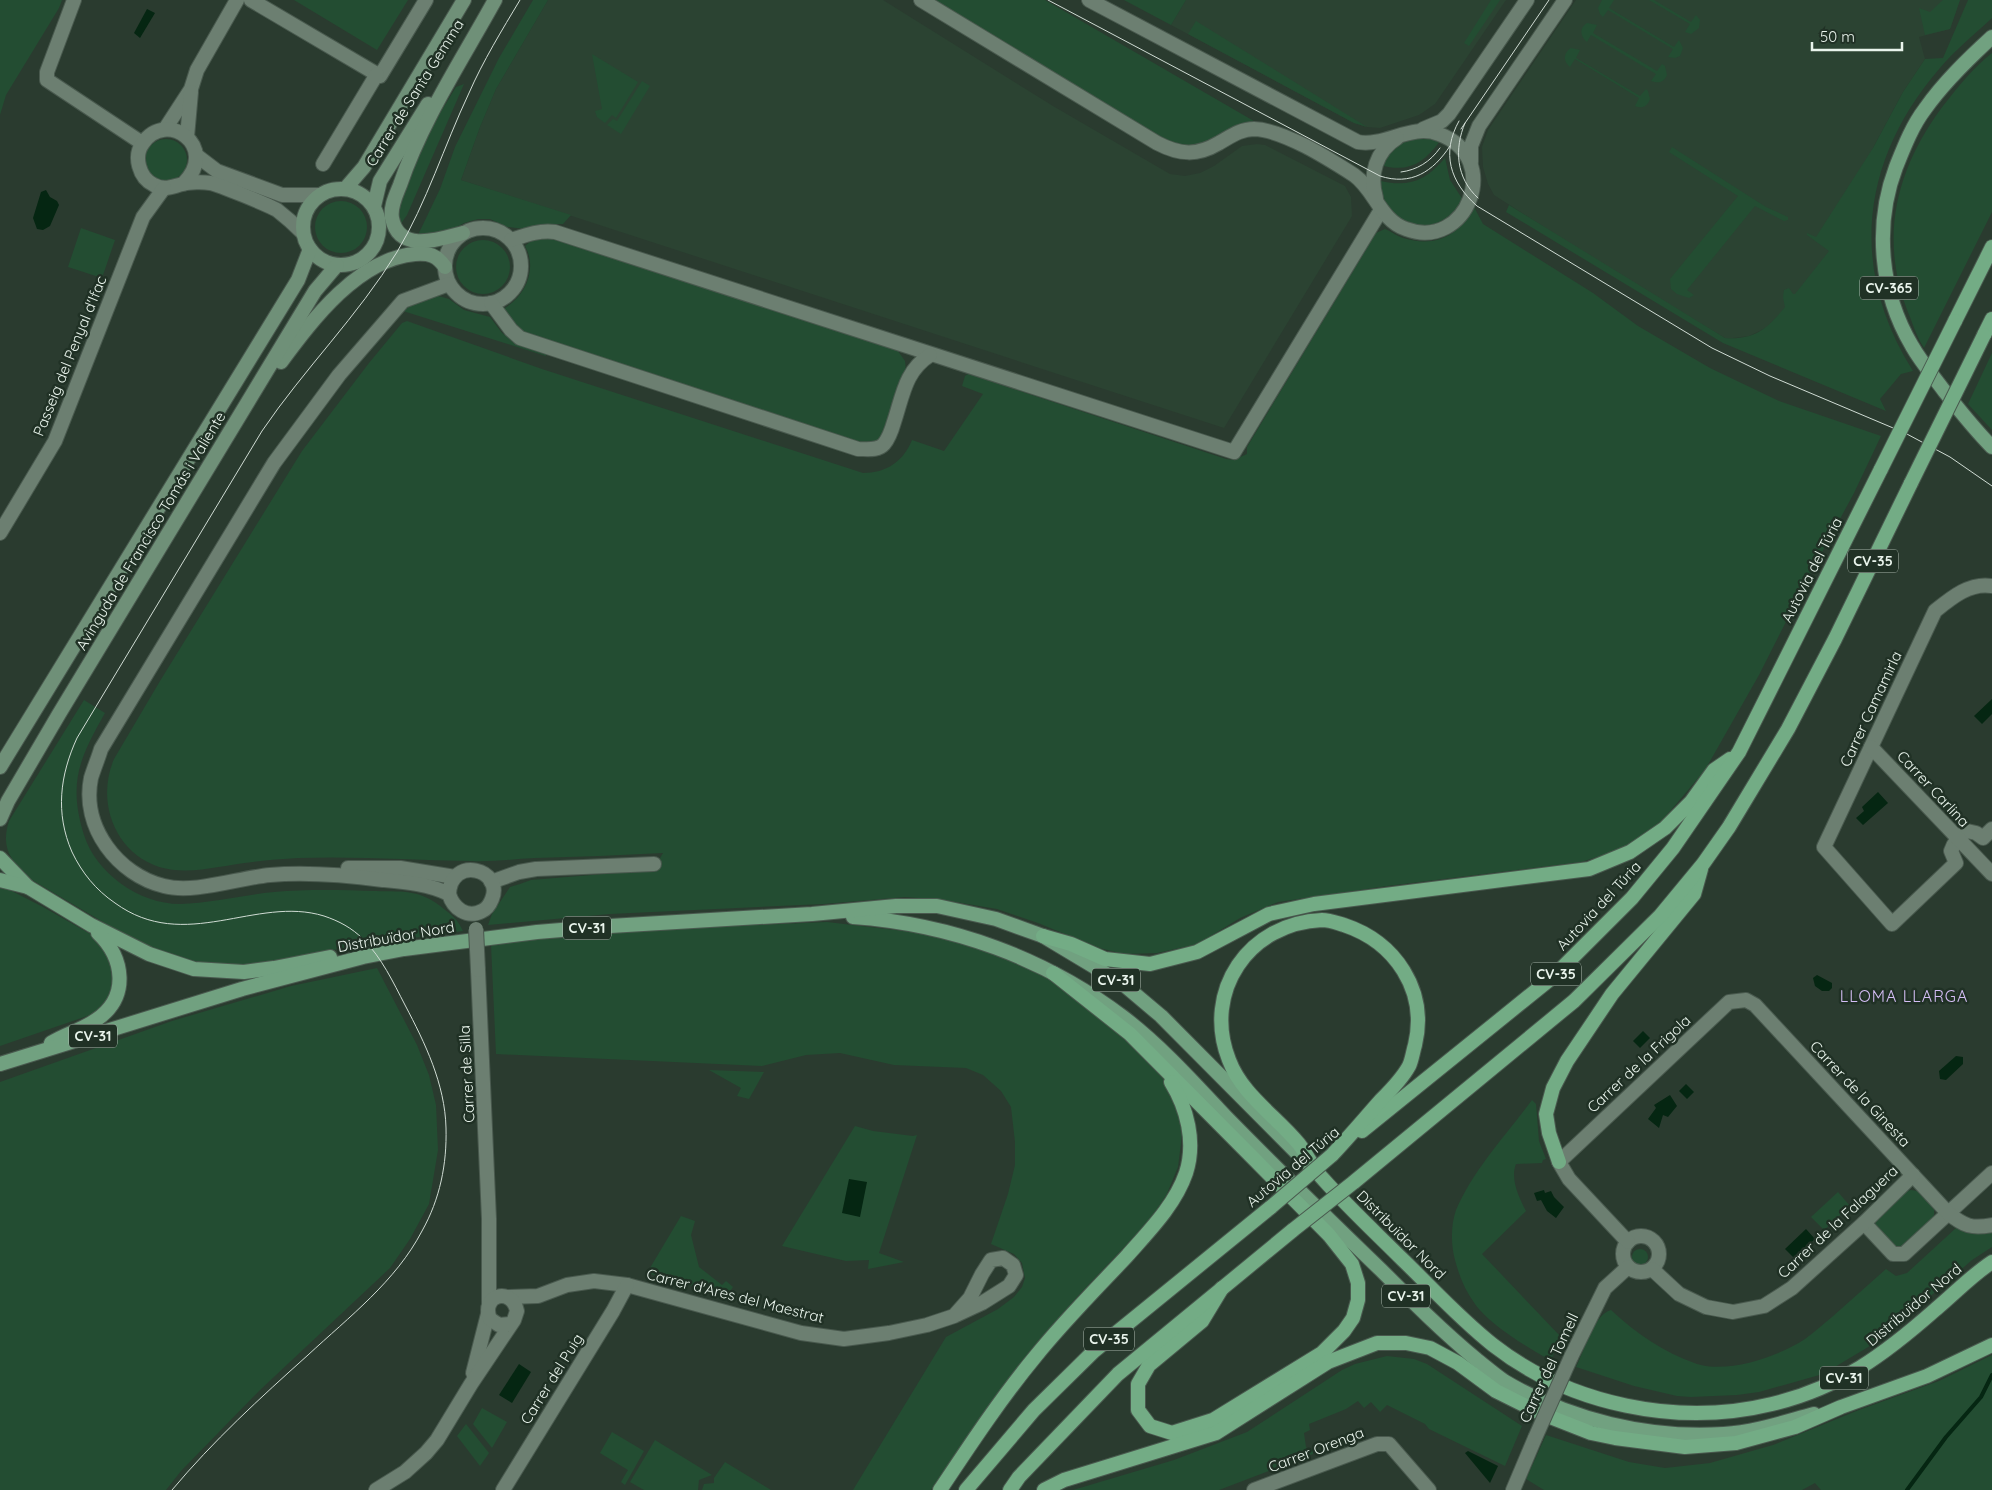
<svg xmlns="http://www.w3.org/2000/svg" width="1992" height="1490" font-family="Quicksand,sans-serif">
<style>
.built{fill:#2b4332}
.green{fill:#234d32}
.water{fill:#052612}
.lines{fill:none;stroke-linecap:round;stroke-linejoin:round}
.stream{stroke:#052612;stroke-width:4}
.minor-casing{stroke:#49594e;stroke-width:16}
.tertiary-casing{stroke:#49594e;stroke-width:16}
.secondary-casing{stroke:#49594e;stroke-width:16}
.primary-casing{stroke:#49594e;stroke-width:16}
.trunk-casing{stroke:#49594e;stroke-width:16}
.minor{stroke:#6c7f71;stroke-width:14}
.tertiary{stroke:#6c7f71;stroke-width:14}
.secondary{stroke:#6f9078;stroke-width:14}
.primary{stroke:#71a180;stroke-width:14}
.trunk{stroke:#73ac85;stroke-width:14}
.tram{stroke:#d0dcd4;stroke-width:1}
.minor-bridge-casing{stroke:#49594e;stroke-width:16;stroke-linecap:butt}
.tertiary-bridge-casing{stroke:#49594e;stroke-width:16;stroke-linecap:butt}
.trunk-bridge-casing{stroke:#49594e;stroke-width:16;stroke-linecap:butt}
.minor-bridge{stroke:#6c7f71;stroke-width:14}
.tertiary-bridge{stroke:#6c7f71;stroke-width:14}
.trunk-bridge{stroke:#73ac85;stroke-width:14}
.labels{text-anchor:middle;stroke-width:5;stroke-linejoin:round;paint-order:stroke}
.shield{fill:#203125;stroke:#adbab0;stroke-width:1}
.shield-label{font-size:14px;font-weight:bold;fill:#e9f4ec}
.street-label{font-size:15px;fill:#e9f4ec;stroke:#203125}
.neighbourhood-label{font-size:16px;letter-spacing:1px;fill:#d4bef5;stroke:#203125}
</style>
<rect width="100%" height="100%" fill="#2a3b2f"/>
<g class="built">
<path d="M548,0H883L1053,106L1170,174L1185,176L1200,173L1214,166L1242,146L1257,144L1265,145L1345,186L1351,197L1352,216L1224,428L461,180L480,127L496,89Z"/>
<path d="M1186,0H1506L1435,104L1419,115L1380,128L1367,127L1354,123L1171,25Z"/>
<path d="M1576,0H1960L1950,29L1919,37L1925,59L1903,92L1873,148L1847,250L1768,327L1749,336L1733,338H1725L1600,263L1494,195L1488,184L1483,167L1482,147L1488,130Z"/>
</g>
<g class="green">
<path d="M0,0H62L59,8L6,95L0,115Z"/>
<path d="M294,0H408L377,50Z"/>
<path d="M533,0H548L496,89L480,127L461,180L571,215L563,224H545L525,229L507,227L490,219H478L464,223L448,232L417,237L440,189L455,147L499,58Z"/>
<path d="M933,0H1045L1259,124L1201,146L1186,148L1169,144Z"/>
<path d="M1124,0H1186L1171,25Z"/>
<path d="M1491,0H1500L1469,46L1464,43Z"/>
<path d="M1602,0H1614L1609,8L1674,47L1679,40L1683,48L1680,56L1675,58L1668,57L1673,49L1608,10L1603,17L1600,14L1598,8Z"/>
<path d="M1649,0H1654L1691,22L1696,15L1700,20L1699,28L1691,34L1685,32L1690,24Z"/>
<path d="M1943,0H1960L1950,29L1925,35L1919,8L1930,12Z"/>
<path d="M1968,0H1992V18C1975,34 1955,50 1940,68C1861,159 1848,268 1913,371L1901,374L1880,399L1886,411L1723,343L1506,212L1509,205L1725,338C1755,340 1767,329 1785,307L1783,297L1784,290L1789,288L1793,294H1795L1829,251L1807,235V233L1816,237L1873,148L1903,92L1925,59L1943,58Z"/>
<path d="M1196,21L1367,127L1354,123L1188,34Z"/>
<path d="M1587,23L1597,25L1593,33L1657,71L1662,64L1665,66L1667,75C1664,82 1659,84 1651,81L1656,74L1591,35L1587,42C1580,36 1579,28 1587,23Z"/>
<path d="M1571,48L1580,50L1576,58L1640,96L1646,89L1648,91L1650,99C1647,107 1642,109 1635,106L1639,98L1575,59L1570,67C1563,61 1563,53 1571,48Z"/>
<path d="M1992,53V212L1924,348C1918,339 1914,328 1910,317C1878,241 1895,170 1943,106C1958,87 1973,68 1992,53Z"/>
<path d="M592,54L638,82L616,118L612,115L605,123L597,117L595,111L602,109Z"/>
<path d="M642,81L650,86L621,134L607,125L613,119L617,121Z"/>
<path d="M464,84L407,215L400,225L397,212L404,187L429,131L456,87Z"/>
<path d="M1424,137L1440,141C1423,164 1408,173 1380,165C1388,146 1405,140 1424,137Z"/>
<circle cx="166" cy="160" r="21"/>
<path d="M1672,147L1766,207L1788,217V220L1784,221L1755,206L1687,290L1694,295L1689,298L1677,294L1671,289L1670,279L1738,196L1669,152Z"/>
<path d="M1445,158L1450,180L1463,200C1444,230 1409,237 1385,206C1380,200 1379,188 1377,180C1407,188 1425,182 1445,158Z"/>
<circle cx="341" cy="227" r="26"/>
<path d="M1474,207L1483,224L1593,293L1638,326L1710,368L1779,401L1881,436L1854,493L1807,580L1759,675L1705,770L1661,822L1626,848L1581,862L1387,886L1278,902L1240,918L1198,944L1157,953L1124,954L1099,948L1038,923L997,909L944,900L905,897L823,904L610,914L488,925L492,914L510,887L520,884L531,880L653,870L663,853C621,855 578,857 535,858C514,859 492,862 471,861C413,860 356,856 298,858C283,859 267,860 253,862C221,865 190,876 159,867C114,852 96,801 114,759L160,681L302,451L369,363L402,323L407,321L542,369L863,473C886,473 903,462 912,440L944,451L983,394L962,386L965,376L968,374L1226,459L1234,460L1247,454V447L1376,233L1385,229C1391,231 1396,236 1403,238C1435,248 1459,236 1474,207Z"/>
<path d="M81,228L115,240L102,278L68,267Z"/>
<path d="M543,238H557L898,351L905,361L906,371L881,440L868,445L525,334L516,328L503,309C525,297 538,269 525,246L531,241Z"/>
<circle cx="483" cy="267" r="27"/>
<path d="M435,295L449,299L464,310L490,317L502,333L514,342L547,353L546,356L403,311L411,305Z"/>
<path d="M1992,353V430L1968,404Z"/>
<path d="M84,700L105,713C79,759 68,783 84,835C96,873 139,904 180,904C211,903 243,895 274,892C308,889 341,890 376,891C405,892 420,889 444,909C453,916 458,920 463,931L349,947L250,966L193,964L147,948L32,880C12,863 0,849 9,821Z"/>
<path d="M0,885L43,907L94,936L107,949L115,971L112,992L105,1004L93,1014L0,1046Z"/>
<path d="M827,922L921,933L982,949L1039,973L1079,996L1145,1058L1164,1079L1177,1105L1182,1135L1178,1167L1166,1196L1148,1222L1077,1297L1034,1346L931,1490H853L946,1337L998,1309L1014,1297L1022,1287L1025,1278L1022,1263L1014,1254L991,1244L1008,1194L1015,1165V1142L1011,1107L1001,1091L983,1075L966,1068L894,1065L840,1053L806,1055L762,1066L496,1054L491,945C602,929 715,927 827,922Z"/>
<path d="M377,968L417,1045L429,1075L436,1105L438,1150L429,1204L410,1239L390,1268L259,1391L181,1471L166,1490H0V1082L172,1021L291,986Z"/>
<path d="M709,1070L764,1072L749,1099L737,1096L741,1088Z"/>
<path d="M1532,1100L1536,1104L1539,1141L1546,1159L1543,1160L1542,1163L1516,1164C1510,1179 1519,1198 1526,1211L1482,1254L1561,1337L1551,1360C1530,1350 1488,1323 1475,1304C1464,1289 1458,1273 1454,1256C1451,1242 1451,1224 1456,1210C1473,1170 1506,1135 1532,1100Z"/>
<path d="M855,1126L873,1131L913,1136L917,1135L879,1253L904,1262L868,1269L869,1260L846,1261L782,1246Z"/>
<path d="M1911,1190L1918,1191L1934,1208V1215L1931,1221L1903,1247L1898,1249L1875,1226L1876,1220L1907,1191Z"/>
<path d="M1838,1192L1850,1206L1824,1230L1811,1217Z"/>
<path d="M681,1216L695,1221L691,1235L699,1267L722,1285L726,1281L733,1287L727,1296L647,1273Z"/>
<path d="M1956,1228L1970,1232L1992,1230V1247L1972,1260L1880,1340L1823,1374L1759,1392L1737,1395L1691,1397L1677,1396L1634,1386L1576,1367C1584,1352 1593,1315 1611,1310C1637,1334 1663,1352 1697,1364C1729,1374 1779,1356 1805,1339C1815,1332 1823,1324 1832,1317C1850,1301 1868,1285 1886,1269L1896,1276L1907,1273Z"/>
<circle cx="1640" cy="1257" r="8"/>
<path d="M1992,1355V1490H1821L1815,1483L1802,1490H1544L1526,1479L1546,1435L1629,1462L1665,1468L1710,1463L1773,1445L1859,1410L1939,1381Z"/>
<path d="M1387,1356L1414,1359L1427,1364L1522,1426L1505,1466L1429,1429L1425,1424L1387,1405L1380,1412L1371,1402L1364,1408L1358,1401L1346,1409L1309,1424L1310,1430L1304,1433L1306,1447L1308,1449H1313V1454L1219,1490H1073L1174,1460L1247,1432L1342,1370L1355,1364Z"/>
<path d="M482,1408L507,1422L492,1448L473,1424Z"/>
<path d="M466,1424L489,1453L480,1466L457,1436Z"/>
<path d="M612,1432L644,1451L625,1485L621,1482L628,1470L600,1453Z"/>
<path d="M655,1440L712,1475L699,1480L698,1490H644L630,1482Z"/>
<path d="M725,1462L771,1490H702L704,1484L714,1483V1478Z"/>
</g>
<g class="water">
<path d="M147,9L155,13L140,38L134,33Z"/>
<path d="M46,190L50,197L57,201L59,205L50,226L43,230L37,229L33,218L41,192Z"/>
<path d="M1992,699V714L1982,724L1974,716Z"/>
<path d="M1878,792L1888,803L1863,825L1856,818L1864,811L1862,807Z"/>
<path d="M1817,975L1832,983V988L1829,991H1822L1815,986L1813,978Z"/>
<path d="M1643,1031L1650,1038L1640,1048L1633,1041Z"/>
<path d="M1956,1056L1963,1057V1064L1946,1080L1940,1079L1939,1071Z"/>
<path d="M1686,1084L1694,1092L1687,1099L1679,1091Z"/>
<path d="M1670,1095L1677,1106L1668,1117L1663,1115L1659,1128L1648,1119L1656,1108L1654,1105Z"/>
<path d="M849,1179L867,1182L860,1217L842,1213Z"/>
<path d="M1544,1190L1545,1193L1551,1191L1554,1197L1564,1207L1556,1218L1547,1211L1541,1200L1537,1201L1534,1193Z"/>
<path d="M1806,1229L1815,1239L1794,1258L1785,1249Z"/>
<path d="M519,1364L531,1372L512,1403L499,1395Z"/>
<path d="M1468,1451L1498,1466L1490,1483L1465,1453Z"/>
</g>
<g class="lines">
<path class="stream" d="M1907,1490L1946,1437L1981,1397L1992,1375"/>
<g class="minor-casing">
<g id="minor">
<path d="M74,0L47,72V80L142,143"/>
<path d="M251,0L380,76L426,0"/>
<path d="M165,129L191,89L197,70L237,0"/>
<path d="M187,137L191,92"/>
<path d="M196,155L217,171L282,195H320"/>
<path d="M323,164L377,74"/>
<path d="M184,183C220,146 166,109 143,143C133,156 139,178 154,185C165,191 173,186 183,184C190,182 203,182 210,183C218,184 270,206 277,210C286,217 295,225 303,233"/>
<circle cx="483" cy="266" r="38"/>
<path d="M511,240C526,235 539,230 555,232L1234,452L1381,210"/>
<path d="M491,303L511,330L520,338L858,449C867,449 878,451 884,444C889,438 892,429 894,422C903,395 905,371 930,355"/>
<path d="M0,533L55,441L143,217L164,188"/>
<path d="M1992,586C1970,582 1951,598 1935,611L1824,847L1892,924L1956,863L1951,851C1954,842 1959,836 1967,831L1976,833L1983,838L1992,829"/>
<path d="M1871,747L1992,874"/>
<path d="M348,868H400L455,877"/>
<path d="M491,882L519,872L536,869L654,864"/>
<path d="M449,894C451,855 504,869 492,899C490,904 487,909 482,911C467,919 453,908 449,894C429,884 405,882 383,880C345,875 307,872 270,875C238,878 194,894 164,886C118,875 81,827 91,778C94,768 98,759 101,749L274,463L339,375L403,301L449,284"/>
<path d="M478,970L489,1219V1304"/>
<path d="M1864,1223L1893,1254H1904L1992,1173"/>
<path d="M508,1297L538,1296L567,1285L594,1281L627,1285L801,1333L844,1339L889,1333L927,1325L954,1316L982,1303L1009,1286L1016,1275L1013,1265L1003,1258L991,1260L982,1274L970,1298L954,1316"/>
<path d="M473,1373L488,1314"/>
<path d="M376,1490L405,1472L426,1453L437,1440L471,1384L514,1320L517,1311C512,1286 480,1295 490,1319L499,1325L510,1324"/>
<path d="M503,1490L613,1311L627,1285"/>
</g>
</g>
<g class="tertiary-casing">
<g id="tertiary">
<path d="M921,0L1157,143C1180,155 1197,156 1219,143C1230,137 1240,129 1254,129C1284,130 1329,159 1354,175C1375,190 1380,220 1406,229C1467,252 1504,158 1439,134C1412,123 1385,147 1358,142L1089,0"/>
<path d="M1423,129L1442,121L1449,114L1527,0"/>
<path d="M1471,162V146L1479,126L1565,0"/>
<path d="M1376,198C1369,175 1376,151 1397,138"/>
<circle cx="1641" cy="1254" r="18"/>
<path d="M1628,1242L1569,1179L1559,1162L1729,1002L1746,1000L1755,1005L1948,1213C1964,1226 1972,1229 1992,1225"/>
<path d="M1652,1269L1679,1294L1706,1307L1733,1312L1764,1306L1792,1288L1864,1223L1913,1175"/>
<path d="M1571,1357L1605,1288L1628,1267"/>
<path d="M1254,1490L1377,1444H1389L1429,1490"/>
<path d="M1513,1490L1535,1438"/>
</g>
</g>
<g class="secondary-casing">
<g id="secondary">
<circle cx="341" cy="227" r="38"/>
<path d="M345,189L364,167L464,0"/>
<path d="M374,206L380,181L428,104"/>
<path d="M463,233C440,239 399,254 392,218C390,207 396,195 400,185C422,120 462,60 495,0"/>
<path d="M281,362C313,319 358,259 415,254C429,253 437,255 445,267"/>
<path d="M0,767L298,280L310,249"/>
<path d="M0,819L8,801L59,714L315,291L337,265"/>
</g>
</g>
<g class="primary-casing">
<g id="primary">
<path d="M1992,37C1968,59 1944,82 1925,109C1912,126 1904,147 1896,167C1874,225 1880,292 1912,346C1921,362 1934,377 1945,392C1960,411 1975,430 1992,447"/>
<path d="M0,858L28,887L91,925L149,954L194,969L244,972L274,968L330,957"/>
<path d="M0,880L28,887"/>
<path d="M853,917C951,924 1045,958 1123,1017C1161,1046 1194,1083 1226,1117C1277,1169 1329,1220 1381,1270C1412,1301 1443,1332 1477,1360C1486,1367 1495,1375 1504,1381C1569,1420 1649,1439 1724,1434C1755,1432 1784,1422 1814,1414"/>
<path d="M51,1043C65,1034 82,1030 96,1020C130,997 124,958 98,933"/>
<path d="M0,1064L242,989L363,957L404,949L537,932L610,926L812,914L896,906H937L996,919L1043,936L1123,984L1161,1016L1309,1165"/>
</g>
</g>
<g class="trunk-casing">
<g id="trunk">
<path d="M1955,321L1992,247"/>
<path d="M1984,335L1992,319"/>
<path d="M1043,936L1071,944L1105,959L1150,964L1197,952L1269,914L1314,904L1589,869L1630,852L1665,828L1691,802L1714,770L1730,759"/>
<path d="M1053,973L1130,1034L1257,1162L1329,1235L1352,1264L1358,1283V1300L1353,1318L1344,1331L1322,1353L1213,1420L1172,1433L1150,1426L1138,1410V1384L1149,1365L1202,1321L1222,1288"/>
<path d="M1362,1131L1554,976L1632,898L1673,848L1739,752L1881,469"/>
<path d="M1332,1155C1349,1137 1365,1118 1381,1100C1391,1090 1402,1079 1409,1066C1412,1060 1413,1051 1415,1045C1428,990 1395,942 1344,925C1337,923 1330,920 1322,920C1249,923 1202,991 1229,1060C1242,1095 1276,1116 1299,1144C1308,1156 1314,1170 1324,1180C1349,1208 1376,1233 1402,1259C1432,1288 1460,1319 1493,1345C1570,1405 1678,1427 1772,1404C1840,1388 1885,1354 1936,1309C1954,1294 1972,1275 1992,1262"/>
<path d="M1559,1162L1549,1133L1546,1114L1553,1088L1567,1061L1612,994L1694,894L1701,869"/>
<path d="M1354,1182L1574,1001L1660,916L1703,864L1729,827L1788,729L1835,639L1911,483"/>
<path d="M940,1490C970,1445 1001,1398 1035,1357C1063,1322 1096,1289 1127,1256C1149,1231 1175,1205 1186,1173C1196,1142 1187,1108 1171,1082"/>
<path d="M966,1490L1034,1410L1094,1351L1271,1207"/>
<path d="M1010,1490L1019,1477L1118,1374L1293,1230"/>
<path d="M1044,1490L1064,1480L1216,1433L1328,1362L1377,1343H1406L1430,1348L1458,1363L1496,1391L1540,1413L1591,1433L1615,1438L1685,1447L1736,1443L1795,1427L1841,1407L1927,1376L1992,1345"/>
</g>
</g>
<use href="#minor" class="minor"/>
<use href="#tertiary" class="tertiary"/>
<use href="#secondary" class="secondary"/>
<use href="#primary" class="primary"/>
<use href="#trunk" class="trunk"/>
<g class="tram">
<path d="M1048,0L1380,176C1411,186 1433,172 1450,146"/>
<path d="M1459,121C1441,153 1450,182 1477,206L1712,348L1770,376L1905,433L1950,457L1992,486"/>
<path d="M1465,123C1454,149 1456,178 1478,198"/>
<path d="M1461,129L1549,0"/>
<path d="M1401,172C1417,170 1430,162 1440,148"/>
<path d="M172,1490C213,1441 260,1398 308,1355C349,1317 396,1281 422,1231C440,1199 447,1164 446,1128C445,1084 425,1043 405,1005C393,982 382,958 363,939C352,928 339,921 324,916C256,895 185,954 115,903C96,890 82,873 72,852C55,813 60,775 77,738L262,431C304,369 358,316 397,252C427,202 444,146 469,93C483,61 502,30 520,0"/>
</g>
<g class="minor-bridge-casing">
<path id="minor-bridge" d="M476,929L478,970"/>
</g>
<g class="tertiary-bridge-casing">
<path id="tertiary-bridge" d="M1535,1438L1571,1357"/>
</g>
<g class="trunk-bridge-casing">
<g id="trunk-bridge">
<path d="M1881,469L1955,321"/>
<path d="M1911,483L1984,335"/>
<path d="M1271,1207L1332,1155"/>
<path d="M1293,1230L1354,1182"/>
</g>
</g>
<use href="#minor-bridge" class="minor-bridge"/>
<use href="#tertiary-bridge" class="tertiary-bridge"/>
<use href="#trunk-bridge" class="trunk-bridge"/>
</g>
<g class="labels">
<g class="shield">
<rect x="1860" y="276.5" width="58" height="23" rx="4"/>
<rect x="1848" y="549.5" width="50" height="23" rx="4"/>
<rect x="563" y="916.5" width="48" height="23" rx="4"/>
<rect x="1531" y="962.5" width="50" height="23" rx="4"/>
<rect x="1092" y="968.5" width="48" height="23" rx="4"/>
<rect x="69" y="1024.5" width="48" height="23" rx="4"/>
<rect x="1382" y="1284.5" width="48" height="23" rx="4"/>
<rect x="1084" y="1327.5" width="50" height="23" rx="4"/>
<rect x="1820" y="1366.5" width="48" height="23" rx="4"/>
</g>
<g class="shield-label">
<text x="1889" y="293">CV-365</text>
<text x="1873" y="566">CV-35</text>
<text x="587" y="933">CV-31</text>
<text x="1556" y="979">CV-35</text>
<text x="1116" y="985">CV-31</text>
<text x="93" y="1041">CV-31</text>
<text x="1406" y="1301">CV-31</text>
<text x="1109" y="1344">CV-35</text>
<text x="1844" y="1383">CV-31</text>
</g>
<g class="street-label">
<text transform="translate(415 93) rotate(-58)" y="5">Carrer de Santa Gemma</text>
<text transform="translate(70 356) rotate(-68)" y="5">Passeig del Penyal d'Ifac</text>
<text transform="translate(151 531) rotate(-59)" y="5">Avinguda de Francisco Tomás i Valiente</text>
<text transform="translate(1812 570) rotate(-63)" y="5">Autovia del Túria</text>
<text transform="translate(1871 709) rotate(-65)" y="5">Carrer Camamirla</text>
<text transform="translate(1933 789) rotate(47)" y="5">Carrer Carlina</text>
<text transform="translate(1599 906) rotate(-47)" y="5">Autovia del Túria</text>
<text transform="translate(396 937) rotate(-10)" y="5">Distribuïdor Nord</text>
<text transform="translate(1639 1064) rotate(-43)" y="5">Carrer de la Frigola</text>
<text transform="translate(467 1074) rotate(-93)" y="5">Carrer de Silla</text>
<text transform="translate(1860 1094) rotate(47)" y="5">Carrer de la Ginesta</text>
<text transform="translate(1293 1167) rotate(-40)" y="5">Autovia del Túria</text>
<text transform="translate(1838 1222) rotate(-43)" y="5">Carrer de la Falaguera</text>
<text transform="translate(1401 1235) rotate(45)" y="5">Distribuïdor Nord</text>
<text transform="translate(735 1296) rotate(14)" y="5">Carrer d'Ares del Maestrat</text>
<text transform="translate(1914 1305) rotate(-40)" y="5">Distribuïdor Nord</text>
<text transform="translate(1549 1368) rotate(-65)" y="5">Carrer del Tomell</text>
<text transform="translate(552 1379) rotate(-58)" y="5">Carrer del Puig</text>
<text transform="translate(1316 1450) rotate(-21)" y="5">Carrer Orenga</text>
</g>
<g class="neighbourhood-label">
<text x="1904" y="1002">LLOMA LLARGA</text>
</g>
</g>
<path d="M1812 42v8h90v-8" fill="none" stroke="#e9f4ec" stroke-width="2.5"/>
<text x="1820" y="42" font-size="15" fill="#e9f4ec" stroke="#203125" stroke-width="4" paint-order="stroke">50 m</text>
</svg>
